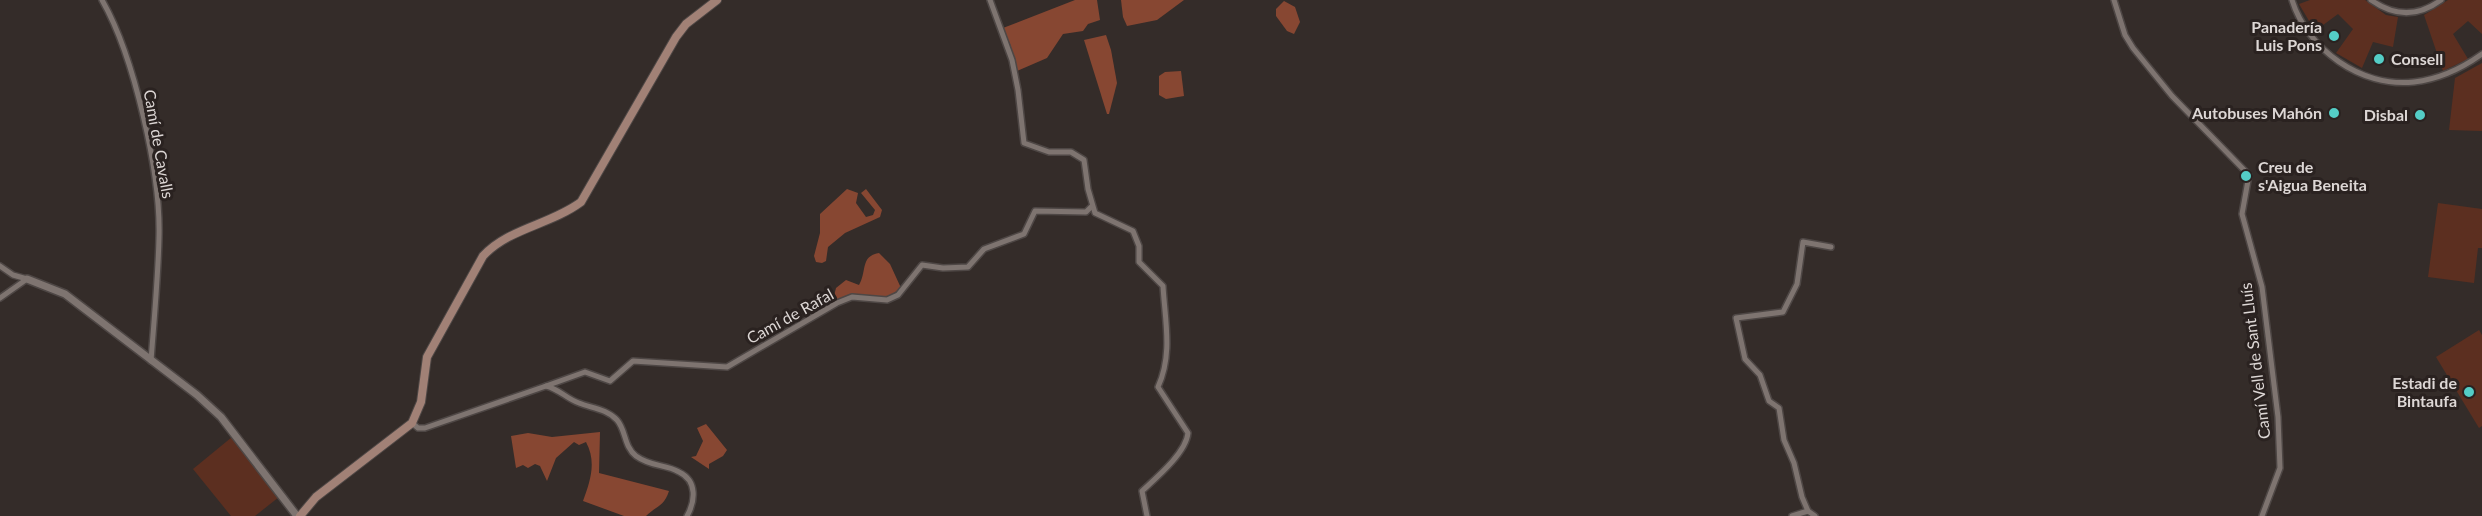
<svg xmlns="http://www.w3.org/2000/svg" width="2482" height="516" font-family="Lato,sans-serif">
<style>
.green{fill:#5c2f20}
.forest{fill:#874732}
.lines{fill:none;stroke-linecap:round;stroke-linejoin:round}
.minor-casing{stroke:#4e4745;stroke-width:8}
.tertiary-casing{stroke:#4e4745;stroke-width:10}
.secondary-casing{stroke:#4e4745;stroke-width:10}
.minor{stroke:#7e7470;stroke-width:5}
.tertiary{stroke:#7e7470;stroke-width:7}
.secondary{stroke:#a18176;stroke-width:8}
.poi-dot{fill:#54cdc6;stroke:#2a2220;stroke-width:2}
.labels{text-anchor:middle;stroke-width:6;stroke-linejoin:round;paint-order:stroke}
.poi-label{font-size:16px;font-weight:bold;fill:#ddd7d5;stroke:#2a2220;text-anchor:end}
.street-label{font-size:16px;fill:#ddd7d5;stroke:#2a2220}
</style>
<rect width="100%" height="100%" fill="#342c29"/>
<g class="green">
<path d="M2310,0H2365L2386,15L2398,17L2393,47L2373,42L2362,68L2336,53L2353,29L2338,14L2315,31L2299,4Z"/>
<path d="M2448,0H2482V34L2468,21L2453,34L2468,59L2443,71L2424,15Z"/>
<path d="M2482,63V131L2449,130L2455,78Z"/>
<path d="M2438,203L2482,209V248H2478L2474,283L2428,277Z"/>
<path d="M2479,330L2482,335V426L2479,428L2436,357Z"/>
<path d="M232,437L279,497L255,516H231L193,469Z"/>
</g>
<g class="forest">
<path d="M1075,0H1097L1100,20L1088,24L1083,31L1063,34L1047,58L1017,71L1010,44L1003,28Z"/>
<path d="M1121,0H1184L1157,20L1127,26L1123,17Z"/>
<path d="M1284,1L1295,7L1300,22L1294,34L1287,31L1276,16V9Z"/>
<path d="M1106,35L1111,50L1117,83L1109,114H1107L1084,40Z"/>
<path d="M1181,71L1184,96L1166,99L1159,95V76L1165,72Z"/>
<path d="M847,189L858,193L856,203L866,217L873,215L875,210L861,193L866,189L882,210L880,217L845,233L828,247L826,261L822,263L816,262L814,256L820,233V214Z"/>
<path d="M879,253L890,264L901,288L887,298L852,296L838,302L834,296L836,288L846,280L859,285C867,272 860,256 879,253Z"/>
<path d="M706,424L727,450L723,456L709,464V469L691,457L696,456L703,441L697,428Z"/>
<path d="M600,432L599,473L669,491C664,507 656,506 646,516H624L583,501C590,482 597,462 586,442L579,445L574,442L556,458L547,481L540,466L535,464L528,468L523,465L516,468L511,436L528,433L552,437Z"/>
</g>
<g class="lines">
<g class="minor-casing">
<g id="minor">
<path d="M102,0C134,56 161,174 159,238C158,279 154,320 151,361"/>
<path d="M990,0L1012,60L1018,90L1024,143L1049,152H1071L1084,160L1088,189L1095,213L1133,231L1139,246V262L1163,286C1165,321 1173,354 1158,387L1188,433C1186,453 1156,478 1142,491L1147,516"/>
<path d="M2114,0L2125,35L2133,48L2172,96L2249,175L2242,214L2262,287L2278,417L2280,468L2262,516"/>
<path d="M2292,0C2307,49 2361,88 2414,82C2440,79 2461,69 2482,54"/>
<path d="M2371,0C2395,17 2418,17 2441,0"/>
<path d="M0,266L13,275L27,279"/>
<path d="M0,298L27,279"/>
<path d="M546,386L585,372L610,381L633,361L727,367L837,303L852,297L887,300L898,295L922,265L943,268L968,267L984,249L1024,234L1035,211L1086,212L1091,207"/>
<path d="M412,423L418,428H425L546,386C559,389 567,399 579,403C591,408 607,409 617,420C626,430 624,447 636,456C651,467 665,464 679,472C698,481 695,502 687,516"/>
<path d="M1792,516L1808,511"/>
<path d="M1815,516L1808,511L1802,497L1794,463L1784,440L1779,408L1769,401L1760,375L1745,359L1736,318L1783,312L1797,284L1803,242L1831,247"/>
</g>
</g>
<g class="tertiary-casing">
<path id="tertiary" d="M27,279L65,294L197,395L221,417L297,516"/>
</g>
<g class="secondary-casing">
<path id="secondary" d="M300,516L316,497L412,423L421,402L427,357L483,256C509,228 550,225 581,202L676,37L686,24L717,0"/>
</g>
<use href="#minor" class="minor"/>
<use href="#tertiary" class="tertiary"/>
<use href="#secondary" class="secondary"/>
</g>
<g class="poi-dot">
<circle cx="2334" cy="36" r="6"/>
<circle cx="2379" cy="59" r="6"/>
<circle cx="2334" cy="113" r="6"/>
<circle cx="2420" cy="115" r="6"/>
<circle cx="2246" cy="176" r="6"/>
<circle cx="2469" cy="392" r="6"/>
</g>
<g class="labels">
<g class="poi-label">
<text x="2322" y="33">Panadería<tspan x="2322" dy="18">Luis Pons</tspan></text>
<text x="2391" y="65" text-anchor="start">Consell</text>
<text x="2322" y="119">Autobuses Mahón</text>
<text x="2408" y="121">Disbal</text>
<text x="2258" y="173" text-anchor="start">Creu de<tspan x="2258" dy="18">s'Aigua Beneita</tspan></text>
<text x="2457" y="389">Estadi de<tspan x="2457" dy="18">Bintaufa</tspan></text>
</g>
<g class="street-label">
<text transform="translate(159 144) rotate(80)" y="6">Camí de Cavalls</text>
<text transform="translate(790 316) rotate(-29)" y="6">Camí de Rafal</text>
<text transform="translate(2255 361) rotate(-97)" y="6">Camí Vell de Sant Lluís</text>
</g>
</g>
</svg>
